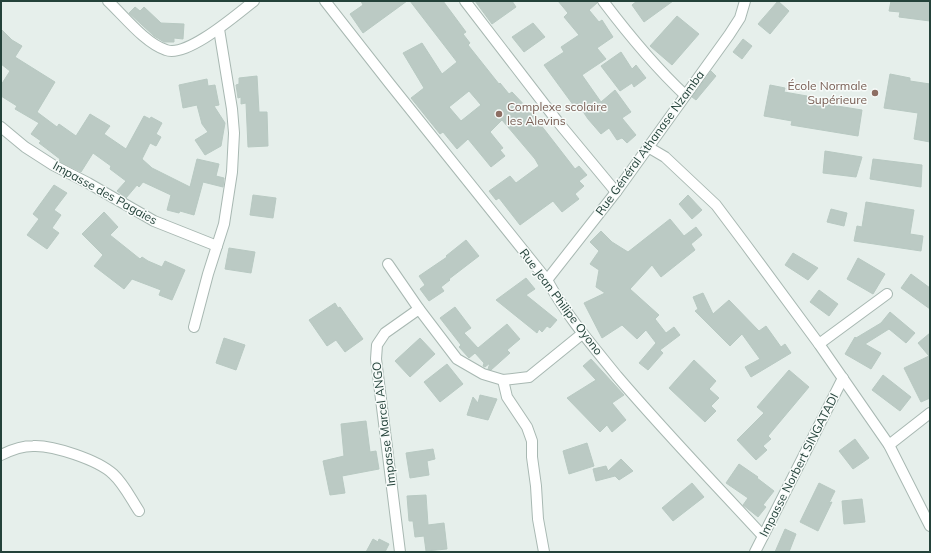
<svg xmlns="http://www.w3.org/2000/svg" width="931" height="553" font-family="Mulish,sans-serif">
<style>
.building{fill:#bbcac4;stroke:#b8c9c2;fill-rule:evenodd}
.lines{fill:none;stroke-linecap:round;stroke-linejoin:round}
.street-casing{stroke:#a8b8b2;stroke-width:12}
.street{stroke:#fff;stroke-width:10}
.education-dot{fill:#8d6e63;stroke:#f7fbf9;stroke-width:1.5}
.labels{text-anchor:middle;stroke-width:3;stroke-linejoin:round;paint-order:stroke}
.education-label{font-size:12px;fill:#785e54;stroke:#f7fbf9;text-anchor:end}
.street-label{font-size:12px;fill:#24423a;stroke:#f7fbf9}
</style>
<rect width="100%" height="100%" fill="#e6efeb"/>
<g class="building">
<path d="M361,1H407L363,33L350,14L363,5Z"/>
<path d="M410,1H443L466,32L463,34L470,43L468,45L499,84L500,83L509,94L512,92L530,111L575,169L579,166L587,175L579,181L584,186L575,194L579,199L562,212L553,201L520,225L499,198L496,200L489,191L510,176L516,183L539,166L535,159L502,120L490,132L503,148L500,150L505,156L491,167L468,139L457,149L443,132L440,134L411,98L424,88L403,53L422,43L442,74L457,62ZM469,91L481,105L461,121L449,107Z"/>
<path d="M475,1H512L516,7L492,24Z"/>
<path d="M558,1H597V3L589,10L599,22L602,20L613,37L597,48L606,59L582,75L601,102L615,90L631,112L622,118L636,135L627,143L622,138L617,140L609,128L601,134L588,119L578,104L574,106L544,65L564,52L561,47L579,35L564,17L568,13Z"/>
<path d="M637,1H673L644,22L632,5Z"/>
<path d="M778,1L789,11L770,34L758,24Z"/>
<path d="M891,1H930V21L899,17L900,12L889,11Z"/>
<path d="M135,7L140,11L144,7L161,23L184,24L183,39L174,38V42H164L154,36L129,13Z"/>
<path d="M677,16L699,34L672,65L650,46Z"/>
<path d="M533,23L545,37L524,52L512,37Z"/>
<path d="M1,29L12,40L22,46L15,57L55,82L37,112L57,127L59,124L76,136L90,114L110,126L104,134L126,149L144,116L150,119L151,117L162,123L156,134L161,137L156,146L150,143L142,159L152,168L190,187L197,159L219,164L216,176L224,178L223,187L203,182L194,215L180,211L179,213L167,210L171,195L143,182L139,187L137,185L126,198L121,194L117,191L126,181L110,169L111,166L93,153L81,172L59,161L60,159L39,143L41,141L31,134L39,123L15,109L17,106L1,96V85L10,71L1,64Z"/>
<path d="M743,39L752,46L742,59L733,52Z"/>
<path d="M621,52L632,69L636,65L646,78L634,87L632,83L620,91L601,66Z"/>
<path d="M711,71L716,76L696,100L692,97Z"/>
<path d="M890,74L910,78V81L930,84V142L914,139L918,113L884,108Z"/>
<path d="M257,76L259,112H267L268,146L248,147L246,103L241,104V97L238,98L236,85L239,84V78Z"/>
<path d="M207,79L208,86L215,85L219,105L214,106L225,123L221,146L205,155L195,140L208,132L202,124L197,105L183,108L179,85Z"/>
<path d="M770,85L785,88L784,92L807,96L806,101L862,110L858,136L791,125L792,121L764,116Z"/>
<path d="M825,151L862,157L856,177L823,173Z"/>
<path d="M873,159L922,165L921,187L870,179Z"/>
<path d="M54,185L67,193L54,210L61,215L52,228L59,233L47,249L27,235L39,219L33,214Z"/>
<path d="M253,195L276,198L273,218L250,215Z"/>
<path d="M688,195L702,210L692,219L679,204Z"/>
<path d="M866,202L914,210L910,234L923,236L921,251L854,241L857,226L862,227Z"/>
<path d="M831,209L847,213L844,226L827,222Z"/>
<path d="M104,212L118,227L110,235L140,259L142,257L148,261L162,267L165,261L185,270L172,300L159,295L161,290L132,279L124,289L94,266L103,255L82,234Z"/>
<path d="M670,219L684,236L696,227L702,235L691,244L695,250L661,277L652,265L630,289L659,315L655,319L666,333L674,327L680,335L660,350L663,353L648,370L639,363L656,343L646,330L637,339L622,325L602,338L584,303L605,293L596,287L599,270L590,264L599,251L590,242L601,231L612,242L628,252Z"/>
<path d="M466,240L479,256L449,279L450,280L441,287L444,291L429,301L420,289L425,285L419,276L447,257L446,256Z"/>
<path d="M229,248L255,252L251,273L225,269Z"/>
<path d="M793,253L818,268L808,280L785,265Z"/>
<path d="M858,258L885,274L873,294L847,279Z"/>
<path d="M911,274L930,288V309L901,288Z"/>
<path d="M526,278L535,289L526,295L557,320L550,328L547,326L542,332L539,329L537,333L496,300Z"/>
<path d="M819,290L838,304L829,316L810,302Z"/>
<path d="M703,293L713,314L729,300L759,331L766,326L781,347L785,344L791,353L751,377L745,367L760,359L742,334L730,346L695,311L698,309L693,297Z"/>
<path d="M335,303L338,308L340,307L363,339L345,352L336,340L327,346L309,320Z"/>
<path d="M455,307L471,328L464,333L478,348L507,324L520,339L507,350L510,353L491,370L488,369L490,363L485,367L483,366L484,363L475,353L469,358L459,347L461,345L440,318Z"/>
<path d="M890,312L915,333L906,343L889,329L865,344L881,353L871,369L845,354L855,337L856,338L881,323Z"/>
<path d="M930,333V398L921,402L904,368L929,356L918,343Z"/>
<path d="M224,338L245,345L236,370L216,363Z"/>
<path d="M420,338L435,354L410,377L395,361Z"/>
<path d="M591,359L624,395L612,403L626,420L612,432L607,425L600,432L567,398L596,380L583,366Z"/>
<path d="M694,360L716,381L709,389L719,398L711,406L716,411L705,422L669,388Z"/>
<path d="M447,364L463,384L440,402L424,382Z"/>
<path d="M789,370L809,387L768,436L771,439L763,446L767,450L756,460L737,440L764,413L757,407Z"/>
<path d="M883,375L911,397L900,411L872,390Z"/>
<path d="M480,395L497,399L488,420L467,415L473,397L478,403Z"/>
<path d="M366,421L370,452L376,451L379,469L342,476L345,493L330,495L323,461L344,456L341,424Z"/>
<path d="M855,439L869,458L853,469L839,451Z"/>
<path d="M587,443L594,466L569,474L563,451Z"/>
<path d="M433,449L435,459L427,461L429,475L410,478L406,453Z"/>
<path d="M621,459L633,471L619,480L615,476L596,481L593,469L606,466L608,471Z"/>
<path d="M739,464L758,477L757,478L774,491L763,505L766,507L758,517L743,505L748,498L726,483Z"/>
<path d="M692,483L704,497L673,521L662,508Z"/>
<path d="M819,483L835,491L829,503L832,502L818,531L800,522Z"/>
<path d="M426,495L428,525L444,523L447,549L426,551L424,536L415,537L413,521H409L407,496Z"/>
<path d="M862,499L865,522L844,524L842,501Z"/>
<path d="M785,529L796,534L789,552H775Z"/>
<path d="M373,539L378,542L379,539L389,544L385,552H366Z"/>
</g>
<g class="lines">
<g class="street-casing">
<g id="street">
<path d="M108,1C124,16 145,43 166,50C187,58 237,14 254,1"/>
<path d="M325,1L390,84L547,280C566,315 592,345 617,376C664,431 714,483 763,536"/>
<path d="M465,1L558,122L616,192"/>
<path d="M603,1C628,34 654,66 685,95"/>
<path d="M1,127L25,147L53,165L88,183L154,221L217,246"/>
<path d="M648,147L665,157L716,205L746,245L819,344L889,445L930,526"/>
<path d="M388,264L419,309"/>
<path d="M547,280L616,192L729,35L740,18L745,1"/>
<path d="M194,327L208,274L224,224L232,172L234,133L232,109L219,29"/>
<path d="M819,344L887,294"/>
<path d="M503,380L507,397L527,427L532,441V457L536,486L538,519L544,552"/>
<path d="M889,445L930,413"/>
<path d="M1,455C11,450 22,446 33,446C53,445 98,460 113,474C124,484 131,499 139,511"/>
<path d="M400,552L376,359L377,345L385,333L419,309L457,359L483,374L503,380L529,377L582,334"/>
<path d="M755,552L843,378"/>
</g>
</g>
<use href="#street" class="street"/>
</g>
<g class="education-dot">
<circle cx="875" cy="93" r="4"/>
<circle cx="499" cy="114" r="4"/>
</g>
<g class="labels">
<g class="education-label">
<text x="867" y="90">École Normale<tspan x="867" dy="14">Supérieure</tspan></text>
<text x="507" y="111" text-anchor="start">Complexe scolaire<tspan x="507" dy="14">les Alevins</tspan></text>
</g>
<g class="street-label">
<text transform="translate(650 143) rotate(-54)" y="4">Rue Général Athanase Nzamba</text>
<text transform="translate(105 193) rotate(29)" y="4">Impasse des Pagaies</text>
<text transform="translate(561 302) rotate(53)" y="4">Rue Jean Philipe Oyono</text>
<text transform="translate(384 424) rotate(-97)" y="4">Impasse Marcel ANGO</text>
<text transform="translate(799 465) rotate(-63)" y="4">Impasse Norbert SINGATADI</text>
</g>
</g>
<rect width="931" height="553" fill="none" stroke="#24423a" stroke-width="4"/>
</svg>
